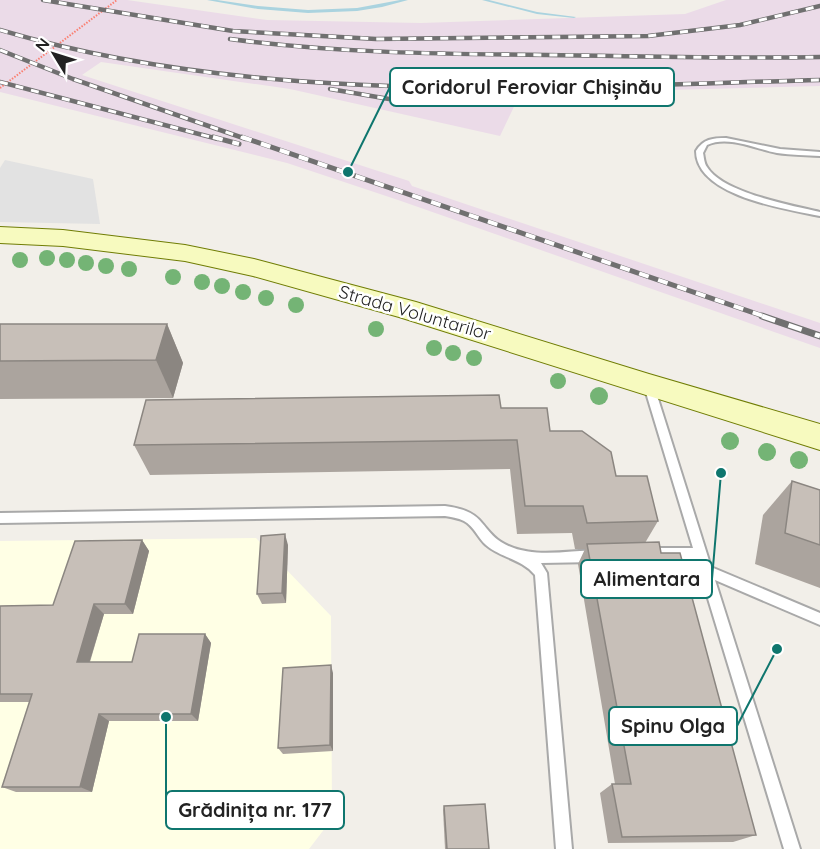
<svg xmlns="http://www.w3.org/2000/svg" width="820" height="849" font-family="Quicksand,sans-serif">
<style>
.industrial{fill:#ebdbe8}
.education{fill:#ffffe5}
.parking{fill:#e2e2e2}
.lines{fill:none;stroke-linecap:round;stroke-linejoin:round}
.stream{fill:#aad3df;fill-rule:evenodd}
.service-casing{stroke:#a9a9a9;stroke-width:4}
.secondary-casing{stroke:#707d05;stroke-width:2}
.path{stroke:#fa8072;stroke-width:2;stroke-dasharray:1.5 1.5;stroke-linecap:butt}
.service{fill:#fff;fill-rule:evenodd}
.secondary{fill:#f7fabf;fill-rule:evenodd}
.rail-far2-casing{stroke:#707070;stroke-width:4.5}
.rail-far1-casing{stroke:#707070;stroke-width:5}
.rail-casing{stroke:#707070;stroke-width:7}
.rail-far2{stroke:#fff;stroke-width:3;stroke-dasharray:8;stroke-linecap:butt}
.rail-far1{stroke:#fff;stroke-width:4;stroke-dasharray:10;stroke-linecap:butt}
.rail{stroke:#fff;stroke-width:4.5;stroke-dasharray:14;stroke-linecap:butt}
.tree{fill:#74b475}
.wall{fill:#aba49e}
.shaded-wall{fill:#8b8681}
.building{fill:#c7bfb8;stroke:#8b8681;stroke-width:1.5}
.labels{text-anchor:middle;stroke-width:5;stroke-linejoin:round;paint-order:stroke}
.street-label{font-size:18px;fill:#222;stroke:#fff}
.leader{fill:none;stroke:#0f766e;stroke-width:2}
.callout-dot{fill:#0f766e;stroke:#fff;stroke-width:2}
.callout{fill:#fff;stroke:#0f766e;stroke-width:2}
.callout-label{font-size:20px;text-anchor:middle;font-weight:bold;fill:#222}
</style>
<rect width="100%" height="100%" fill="#f2efe9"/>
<path class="industrial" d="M0,0H127L267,20L421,23L685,14L726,0H820V86L520,94L500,136L290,89L101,62L82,75L409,181L412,186L820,323V348L401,201L287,163L0,92Z"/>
<path class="education" d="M256,538L331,616L332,819L309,849H0V541Z"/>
<path class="parking" d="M5,160L93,179L100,224L0,222V168Z"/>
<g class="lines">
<g class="stream">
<path d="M207,0H217L258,6L308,10L357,8L400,0H408L382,7L357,11L308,13L258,9Z"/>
<path d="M482,0H489L537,12L576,17L574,18L537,14Z"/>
</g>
<g class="service-casing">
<g id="service">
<path d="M726,138L780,149L820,152V156C806,155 791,155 777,153C756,149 728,135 707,145L703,153C704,157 704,163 707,167C723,193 791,205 820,212V216C786,209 696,196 696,151C703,139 713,138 726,138Z"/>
<path d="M649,382L654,386L711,567L820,613V625L715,580L800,849H784L696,559L656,560L652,558L650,554L652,550L656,548H693L644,386Z"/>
<path d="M445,506C459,508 473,511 482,523C488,530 493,537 501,542C528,559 565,551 596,550L600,552L602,556L600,560L596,562L541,563L547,573L572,849H556L535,575C522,559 501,558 486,545C478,538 474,526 464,521C458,518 451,517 445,516L0,523V513Z"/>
</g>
</g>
<g class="secondary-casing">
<path id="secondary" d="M0,227L63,230L185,245L254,259L416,302L649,374L820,424V450L399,317L253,276L185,261L63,246L0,243Z"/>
</g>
<path class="path" d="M0,88L117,0"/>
<use href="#service" class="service"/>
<use href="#secondary" class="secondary"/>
<g class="rail-far2-casing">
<g id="rail-far2">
<path d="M43,0L233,31L376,39L648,36L740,25L820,6"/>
<path d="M0,30C260,107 551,87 820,80"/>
<path d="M230,39C336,53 441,54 547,55C638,56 729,59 820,57"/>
<path d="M0,50L73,79L246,139"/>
<path d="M0,82L218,139"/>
<path d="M330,89L389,99"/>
</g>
</g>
<g class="rail-far1-casing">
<g id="rail-far1">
<path d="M213,137L239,144"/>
<path d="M242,137L766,317"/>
</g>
</g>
<g class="rail-casing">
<path id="rail" d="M762,316L820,336"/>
</g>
<use href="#rail-far2" class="rail-far2"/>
<use href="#rail-far1" class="rail-far1"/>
<use href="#rail" class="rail"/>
</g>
<g class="tree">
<circle cx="47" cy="258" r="8"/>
<circle cx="20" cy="260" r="8"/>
<circle cx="67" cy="260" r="8"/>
<circle cx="86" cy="263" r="8"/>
<circle cx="106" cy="266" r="8"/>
<circle cx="129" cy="269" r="8"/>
<circle cx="173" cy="277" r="8"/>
<circle cx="202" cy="282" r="8"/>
<circle cx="222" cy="286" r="8"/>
<circle cx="243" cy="292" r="8"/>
<circle cx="266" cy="298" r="8"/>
<circle cx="296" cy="305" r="8"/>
<circle cx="376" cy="329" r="8"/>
<circle cx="434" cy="348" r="8"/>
<circle cx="453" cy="353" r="8"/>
<circle cx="474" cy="358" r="8"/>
<circle cx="558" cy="381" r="8"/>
<circle cx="599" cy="396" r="9"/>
<circle cx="730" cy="441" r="9"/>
<circle cx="767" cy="452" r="9"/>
<circle cx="799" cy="460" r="9"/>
</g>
<g class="wall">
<path d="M0,324H167L183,363L173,398L0,399Z"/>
<path d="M501,408L550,431L616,476L658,521L645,543L661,553L756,835L733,842L608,843L600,793L612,784H615L578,564L585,549H575L572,533L517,534L510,469L150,475L134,445Z"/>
<path d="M792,481L820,490V588L755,564L763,515Z"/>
<path d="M142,540L149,551L133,614H104L90,662H132L205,634L211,643L198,721H109L92,792H16L2,787L30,702H0V606L53,605Z"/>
<path d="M288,545L286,603L262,604L257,594Z"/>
<path d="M333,673V751L283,754L278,748Z"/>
<path d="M444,806L489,849H445L443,810Z"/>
</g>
<g class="shaded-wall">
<path d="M167,324L183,363L173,398L156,360Z"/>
<path d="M285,534L288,545L286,603L282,593Z"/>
<path d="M142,540L149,551L133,614L125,604Z"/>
<path d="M94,604L104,614L87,670L77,662Z"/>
<path d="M205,634L211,643L198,721L191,714Z"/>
<path d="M331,665L333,673V751L330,745Z"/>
<path d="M99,714L109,721L92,792L80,787Z"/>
</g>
<g class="building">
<path d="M0,324H167L156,360L0,361Z"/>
<path d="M499,395L501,408H547L550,431H582L611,452L616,476H647L658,521L587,523L583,506H525L517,440L134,445L146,400Z"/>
<path d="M792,481L820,490V545L785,533Z"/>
<path d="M285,534L282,593L257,594L261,536Z"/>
<path d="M142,540L125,604H94L77,662H132L139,634H205L191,714H99L80,787H2L32,694H0V606L53,605L75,541Z"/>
<path d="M659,542L661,553H680L756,835L622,837L612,784H631L587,544Z"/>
<path d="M331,665L330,745L278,748L283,668Z"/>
<path d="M485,804L489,849H447L444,806Z"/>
</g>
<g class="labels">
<g class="street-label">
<text transform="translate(415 313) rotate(16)" y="6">Strada Voluntarilor</text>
</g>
</g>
<path class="leader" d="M348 172L390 87M721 473L712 579M777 649L737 726M166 717L166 810"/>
<g class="callout-dot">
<circle cx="348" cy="172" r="6"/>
<circle cx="721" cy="473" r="6"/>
<circle cx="777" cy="649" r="6"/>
<circle cx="166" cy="717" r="6"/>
</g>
<g class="callout">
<rect x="390" y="68" width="284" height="38" rx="6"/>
<rect x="581" y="560" width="131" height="38" rx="6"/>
<rect x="609" y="707" width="128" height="38" rx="6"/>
<rect x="166" y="791" width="178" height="38" rx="6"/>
</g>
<g class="callout-label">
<text x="532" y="94">Coridorul Feroviar Chișinău</text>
<text x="647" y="586">Alimentara</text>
<text x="673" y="733">Spinu Olga</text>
<text x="255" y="817">Grădinița nr. 177</text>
</g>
<g transform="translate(54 54) rotate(308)" stroke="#ffffff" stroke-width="4.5" paint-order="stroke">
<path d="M0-4.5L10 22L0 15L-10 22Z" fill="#222222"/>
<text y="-9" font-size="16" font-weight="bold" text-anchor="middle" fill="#222222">N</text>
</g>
</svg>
